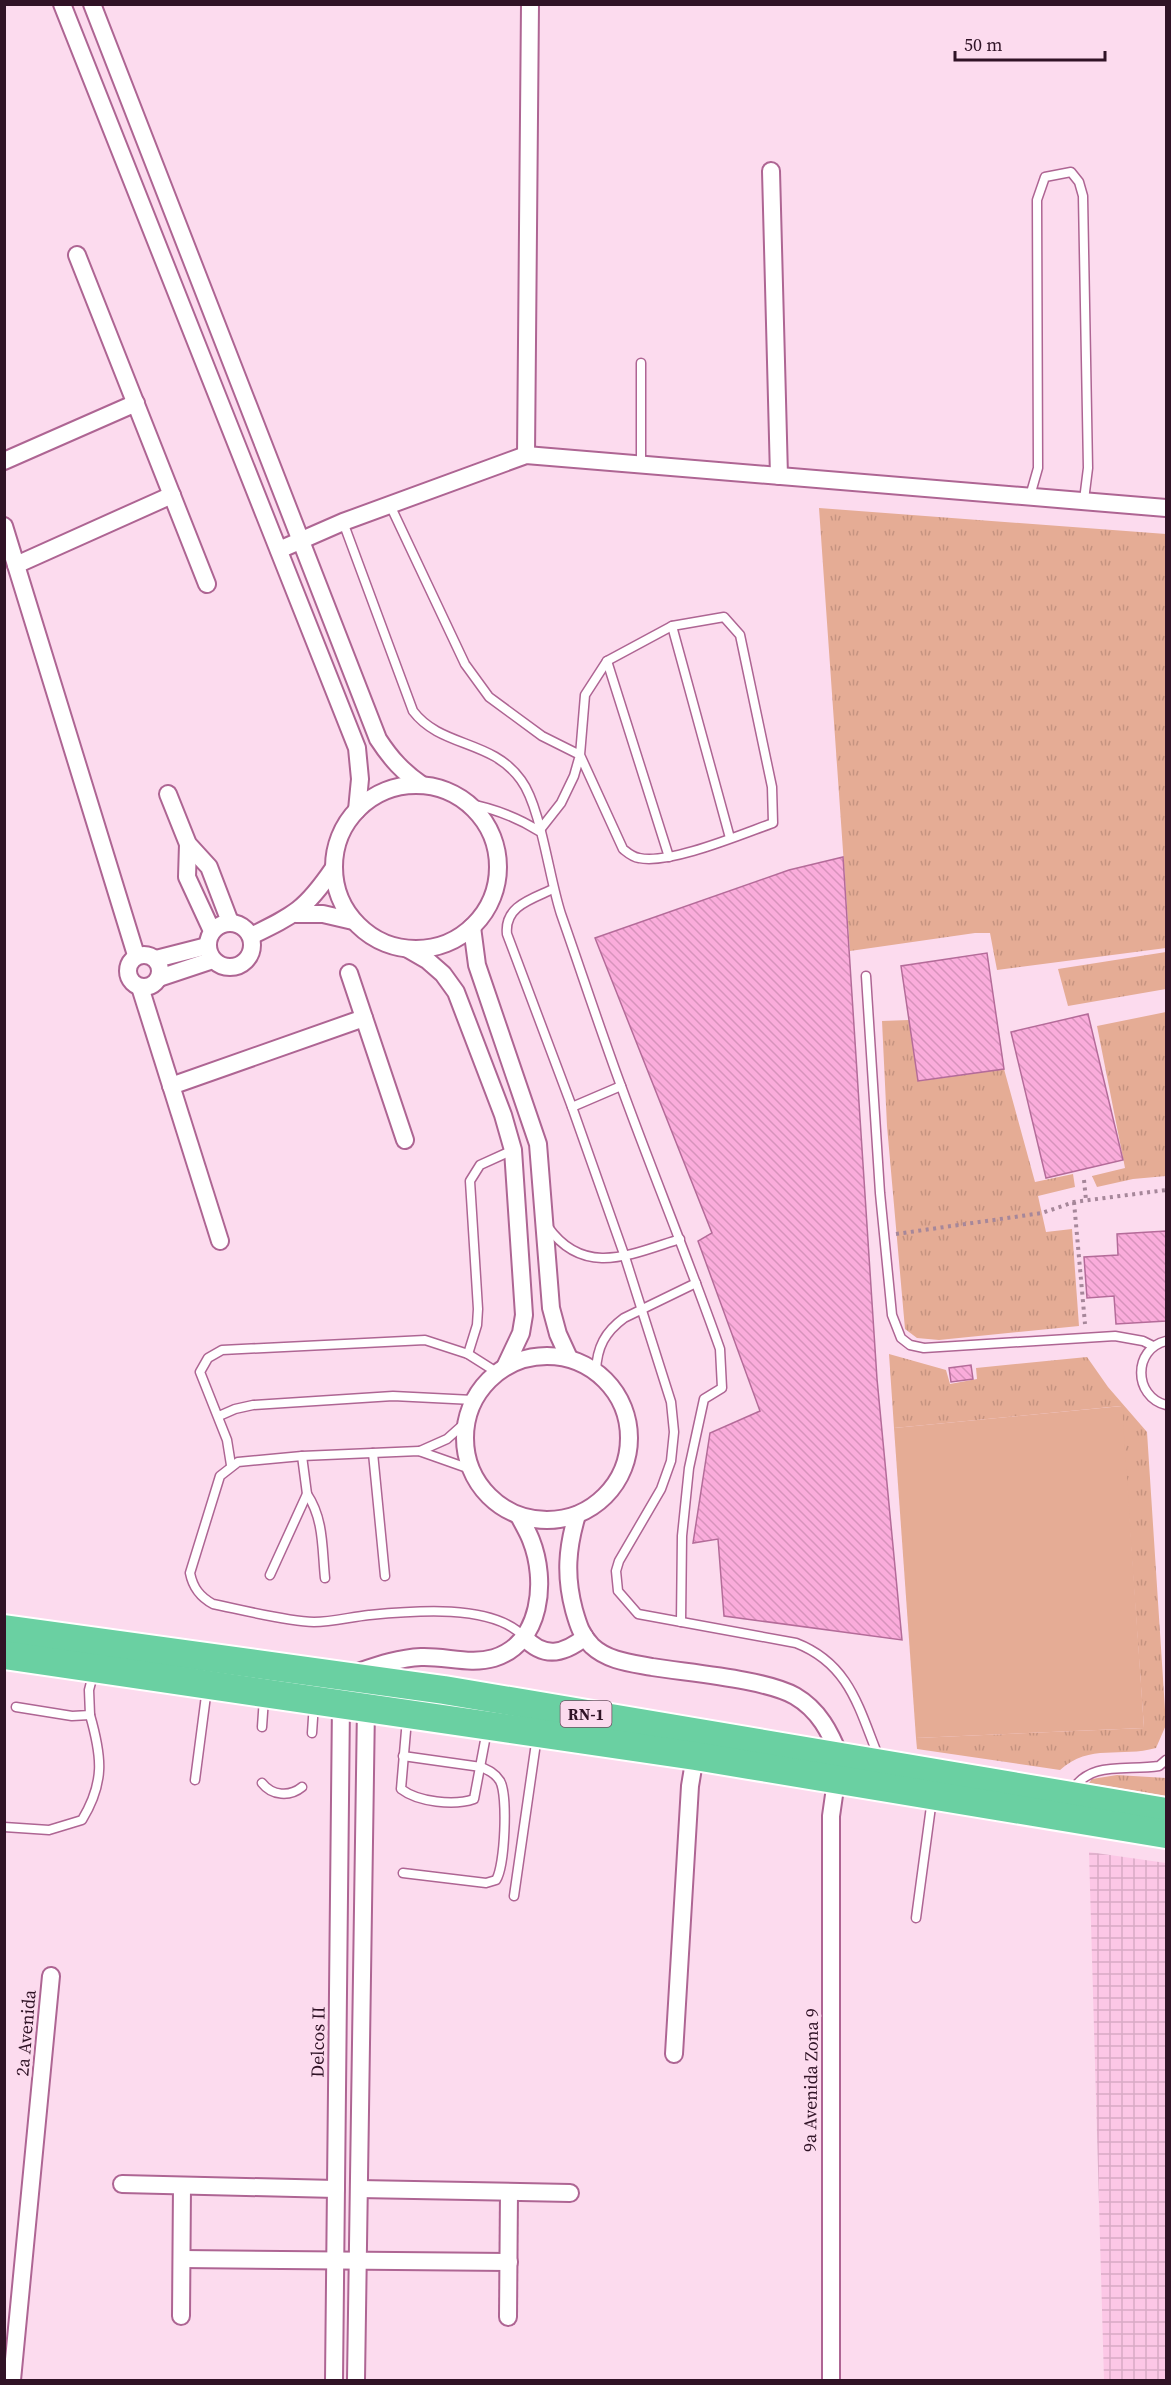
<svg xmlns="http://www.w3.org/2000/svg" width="1171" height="2385" font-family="'Source Serif 4',serif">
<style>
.industrial{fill:url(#industrial-grid)}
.grass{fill:url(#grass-tufts)}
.pitch{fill:#e5ac95}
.building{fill:url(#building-back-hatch);stroke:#b46b99;stroke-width:1.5}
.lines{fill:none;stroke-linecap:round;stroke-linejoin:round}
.lane-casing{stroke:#ae6593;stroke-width:11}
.street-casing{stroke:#ae6593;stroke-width:20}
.highway-casing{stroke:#fff;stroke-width:32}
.path{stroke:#a6879a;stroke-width:4;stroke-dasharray:3 4.5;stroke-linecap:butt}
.lane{stroke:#fff;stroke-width:8}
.street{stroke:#fff;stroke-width:16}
.highway{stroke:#6ad0a2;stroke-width:28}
.labels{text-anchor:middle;stroke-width:6;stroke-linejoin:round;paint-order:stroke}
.shield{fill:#fcdbee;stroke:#6d4f62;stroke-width:1.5}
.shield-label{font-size:16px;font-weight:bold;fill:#301326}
.street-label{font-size:18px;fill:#301326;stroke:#fcdbee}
</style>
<defs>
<pattern id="industrial-grid" width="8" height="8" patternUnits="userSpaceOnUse" patternTransform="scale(1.5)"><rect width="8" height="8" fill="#fcc7e6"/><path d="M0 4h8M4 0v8" fill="none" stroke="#d8aac5"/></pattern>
<pattern id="grass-tufts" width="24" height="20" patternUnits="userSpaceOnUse" patternTransform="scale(1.5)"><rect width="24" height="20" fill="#e5ac95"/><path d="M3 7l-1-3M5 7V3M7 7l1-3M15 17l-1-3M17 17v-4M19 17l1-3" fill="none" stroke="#c59380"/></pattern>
<pattern id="building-back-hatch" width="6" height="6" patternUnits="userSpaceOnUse" patternTransform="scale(1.5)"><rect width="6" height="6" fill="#faacdb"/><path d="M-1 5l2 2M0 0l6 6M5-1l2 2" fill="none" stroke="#d793bc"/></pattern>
</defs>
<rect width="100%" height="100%" fill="#fcdbee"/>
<path class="industrial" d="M1089,1852L1166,1863V2380H1104Z"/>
<g class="grass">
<path d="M819,508L1166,534V948L997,970L990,933H975L850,951Z"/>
<path d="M1166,952V989L1068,1006L1058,969Z"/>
<path d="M1166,1012V1176L1133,1179L1097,1187L1092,1176L1125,1168L1097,1026Z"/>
<path d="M909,1020L919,1081L1004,1069L1035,1182L1073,1174L1075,1187L1038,1196L1046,1232L1072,1229L1079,1326L939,1340L917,1338L905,1329L887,1126L882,1021Z"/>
<path d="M889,1354L946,1370L950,1384L977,1379L976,1368L1087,1357L1108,1387L1147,1432L1166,1725L1156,1748C1121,1758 1090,1743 1060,1770L917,1749L916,1738L1144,1728L1121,1406L894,1428Z"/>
<path d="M1117,1775L1166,1778V1796L1089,1783L1092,1779Z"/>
</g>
<path class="pitch" d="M1122,1406L1144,1728L916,1738L894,1428Z"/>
<g class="building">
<path d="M843,857L877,1379L902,1640L724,1616L718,1539L693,1543L710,1433L760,1411L698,1241L712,1233L595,938L789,870Z"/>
<path d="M987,953L1004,1069L918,1081L901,966Z"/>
<path d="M1088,1014L1123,1160L1046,1178L1011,1032Z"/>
<path d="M1166,1231V1321L1116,1324L1114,1296L1087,1298L1084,1257L1118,1255L1117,1234Z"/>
<path d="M971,1365L973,1379L951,1382L949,1368Z"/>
</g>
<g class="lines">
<g class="lane-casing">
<g id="lane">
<path d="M641,465V363"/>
<path d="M1030,496L1038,468L1037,200L1045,177L1071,172L1079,182L1083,196L1088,468L1084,500"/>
<path d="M390,505L465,664L489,697L542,736L580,755L623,849C628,853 632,857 639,858C669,865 742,834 773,823L772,787L740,635L724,617L672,626L607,661L585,695L580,755L574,776L561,803L539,831C515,816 493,808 465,803"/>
<path d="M343,522L413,711C441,748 492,739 521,780C541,807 549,878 561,914C581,971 600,1029 621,1086C653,1174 689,1261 720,1349L722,1388L704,1399L689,1468L682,1536L681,1622"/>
<path d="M672,626L730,838"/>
<path d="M607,661L669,857"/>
<path d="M553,889C532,899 504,906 507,934L572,1107L625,1257L671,1402L674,1432L671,1461L661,1489L619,1561L616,1571L618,1591L638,1614L796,1643C850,1664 859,1709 879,1758"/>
<path d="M866,976L880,1193L892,1315L901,1338L910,1345L924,1348L1115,1336L1143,1341L1153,1346"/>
<path d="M572,1107L621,1086"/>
<path d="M548,1227C584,1278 632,1254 680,1239"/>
<path d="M1166,1341C1133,1349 1133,1396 1166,1405"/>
<path d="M468,1354L477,1325L478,1309L470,1181L480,1165L513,1150"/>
<path d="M596,1371C597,1347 605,1332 624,1318L696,1283"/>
<path d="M219,1416L235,1409L253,1405L393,1396L473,1400"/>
<path d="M420,1451L447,1439L466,1422"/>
<path d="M373,1453L385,1576"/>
<path d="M231,1465L227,1440L200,1372L208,1358L222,1350L425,1340L468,1354L498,1373"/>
<path d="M470,1469L419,1451L302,1456L238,1462L220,1476L190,1573C193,1588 200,1597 213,1604C242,1610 285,1621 314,1622C331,1622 351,1617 369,1615C411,1611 493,1603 524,1637"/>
<path d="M307,1494C324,1519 322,1549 325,1578"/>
<path d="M270,1575L307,1494L302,1456"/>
<path d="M16,1707L72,1716L90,1715L89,1690L94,1671"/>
<path d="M407,1719L401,1789C418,1802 454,1806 474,1799L487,1730"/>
<path d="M262,1727L264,1698"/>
<path d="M312,1733L314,1703"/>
<path d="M403,1756L481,1767C488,1770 495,1773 500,1781C508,1795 505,1866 496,1880L486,1883L403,1873"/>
<path d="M195,1780L207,1688"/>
<path d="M262,1783C272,1796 290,1797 302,1787"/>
<path d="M1071,1792C1090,1760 1125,1771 1159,1766L1166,1760"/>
<path d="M4,1827L49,1830L82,1820C105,1782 102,1757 90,1715"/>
<path d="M514,1896L537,1736"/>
<path d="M916,1918L932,1799"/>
</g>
</g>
<g class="street-casing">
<g id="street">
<path d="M62,4L357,748L360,779L357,810"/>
<path d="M92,4L378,739C391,759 403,772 422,785"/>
<path d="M771,171L779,476"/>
<path d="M77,255L207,584"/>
<path d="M526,455L530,4"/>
<path d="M4,461L136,403"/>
<path d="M4,526L136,955"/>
<path d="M279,550L343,522L526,455L1166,508"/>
<path d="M16,565L172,495"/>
<circle cx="416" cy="867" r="82"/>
<path d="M168,794L188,844L209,867L230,922"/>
<path d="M188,844L187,877L212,931"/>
<path d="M296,914H323L353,921"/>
<circle cx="230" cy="945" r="22"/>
<path d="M472,927L477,965L538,1144L551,1308L558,1334L569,1358"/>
<path d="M251,936C294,915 305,910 333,869"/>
<path d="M408,949L427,960L443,974L456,992L503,1115L513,1150L524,1315L521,1333L505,1367"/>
<circle cx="144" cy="971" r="16"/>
<path d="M156,959L207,946"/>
<path d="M349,973L405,1140"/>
<path d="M159,978L213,960"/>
<path d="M140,987L220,1241"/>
<path d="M171,1086L364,1018"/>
<circle cx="547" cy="1438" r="82"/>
<path d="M577,1515C567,1548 565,1576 574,1610C578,1624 581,1635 592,1646C608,1661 631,1663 652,1667C688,1673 765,1679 795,1696C819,1710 830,1732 840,1757"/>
<path d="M524,1637C544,1659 564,1654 585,1637"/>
<path d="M355,1673C376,1666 398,1658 421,1657C446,1656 470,1665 494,1658C542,1643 547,1580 531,1540C528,1532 523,1524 519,1516"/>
<path d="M674,2054L690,1786L695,1756"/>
<path d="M122,2184L336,2189"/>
<path d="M359,2189L570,2193"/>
<path d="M182,2259L509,2262"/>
<path d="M181,2316L182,2186"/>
<path d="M508,2317L509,2192"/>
<path d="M12,2380L51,1976"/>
<path d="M334,2380L341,1703"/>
<path d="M356,2380L366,1707"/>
<path d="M831,2380V1816L836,1781"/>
</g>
</g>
<g class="highway-casing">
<g id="highway">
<path d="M4,1629L444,1690L1166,1812"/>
<path d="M4,1655L695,1756L1166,1834"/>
</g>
</g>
<g class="path">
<path d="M1084,1180L1086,1200"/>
<path d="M1074,1202L1085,1324"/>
<path d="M896,1234L1042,1213L1074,1202L1166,1190"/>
</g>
<use href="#lane" class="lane"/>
<use href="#street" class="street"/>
<use href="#highway" class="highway"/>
</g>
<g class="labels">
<rect class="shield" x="560.5" y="1701" width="51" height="26" rx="4.5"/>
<g class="shield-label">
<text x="586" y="1720">RN-1</text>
</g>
<g class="street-label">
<text transform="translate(26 2033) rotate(-85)" y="6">2a Avenida</text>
<text transform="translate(318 2042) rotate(-89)" y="6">Delcos II</text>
<text transform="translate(811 2080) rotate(-89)" y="6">9a Avenida Zona 9</text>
</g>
</g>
<rect width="1171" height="2385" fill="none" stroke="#301326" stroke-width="12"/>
<path d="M955 51v9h150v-9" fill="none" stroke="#301326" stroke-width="3"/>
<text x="964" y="51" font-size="18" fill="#301326" stroke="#fcdbee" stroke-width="4.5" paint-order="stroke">50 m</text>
</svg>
